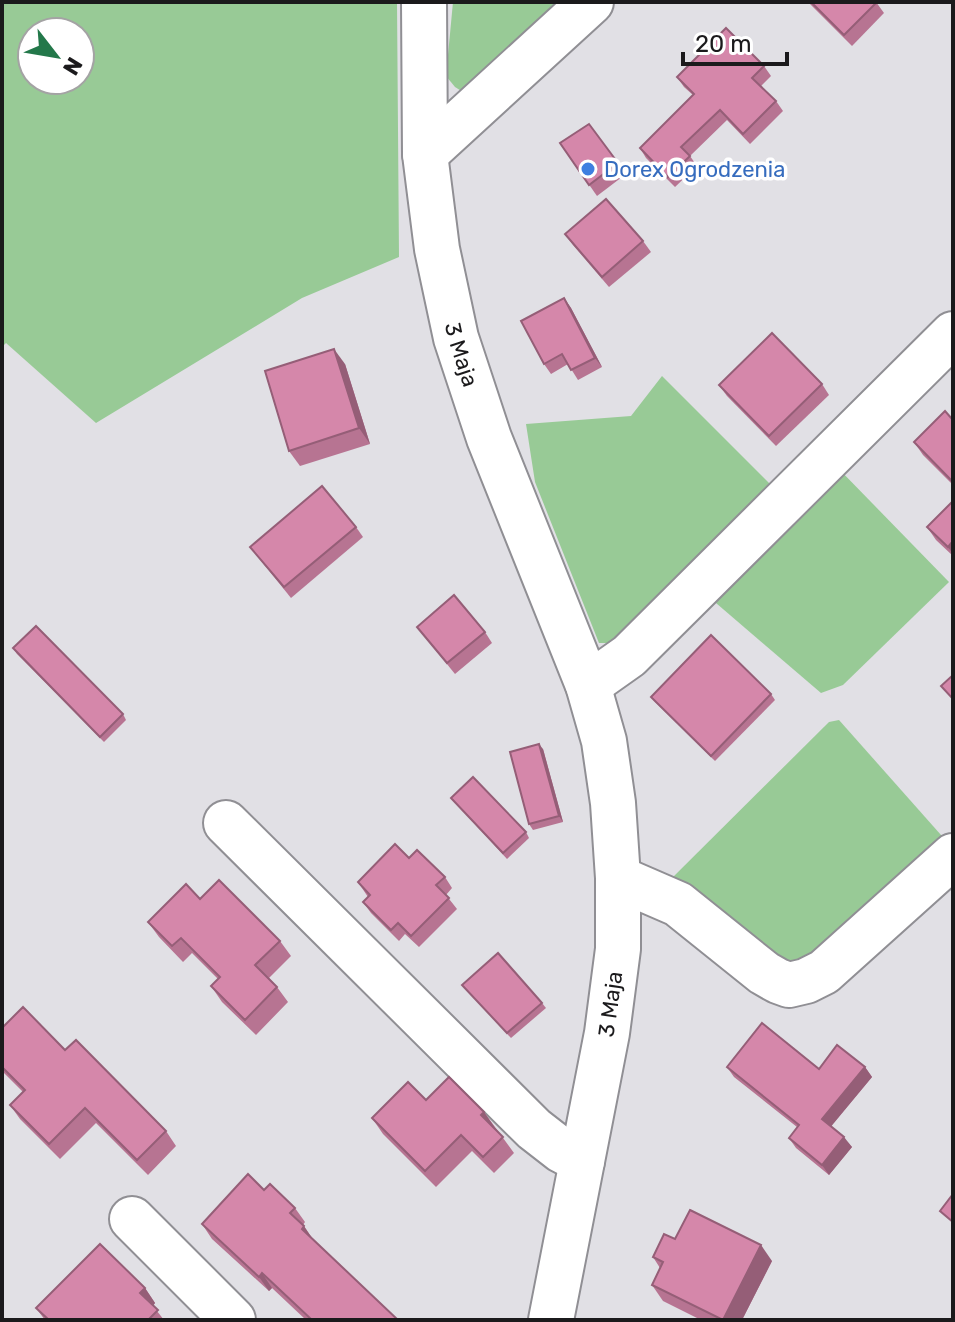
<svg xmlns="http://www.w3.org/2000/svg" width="955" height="1322" font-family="Rubik,sans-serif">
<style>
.green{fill:#98ca96;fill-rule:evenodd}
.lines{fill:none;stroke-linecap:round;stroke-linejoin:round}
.minor-casing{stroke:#908f94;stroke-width:48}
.minor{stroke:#fff;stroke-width:44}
.wall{fill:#b77492}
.shaded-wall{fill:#955e77}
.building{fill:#d587aa;stroke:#955e77;stroke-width:2}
.shop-dot{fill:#3f7fe0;stroke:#fff;stroke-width:3}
.labels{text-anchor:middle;stroke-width:7;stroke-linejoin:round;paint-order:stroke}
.shop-label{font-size:22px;fill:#366cbe;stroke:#fff;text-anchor:start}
.street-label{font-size:22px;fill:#1b1a1c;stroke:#fff}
</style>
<rect width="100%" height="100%" fill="#e1e0e5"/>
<g class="green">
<path d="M2,2H397L399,257L302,298L96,423L6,343L2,347ZM80,32V80H32V32Z"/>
<path d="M453,2H574L463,92L455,87L446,76Z"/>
<path d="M662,376L778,492L611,643H599L535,482L526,424L631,416Z"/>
<path d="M835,465L949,582L843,685L821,693L709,597Z"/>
<path d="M839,720L949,844L823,963L790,971L667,883L829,722Z"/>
</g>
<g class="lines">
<g class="minor-casing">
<g id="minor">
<path id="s1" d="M424,2L425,154L437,249L456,338L489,438L588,685L604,741L613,803L618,878V949L607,1033L551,1320"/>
<path d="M425,154L591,2"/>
<path d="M588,685L629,656L953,334"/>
<path d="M226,823L534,1129L561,1150L582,1161"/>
<path d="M618,878L678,904L764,973L778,981L789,985L806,981L824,972L953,856"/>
<path d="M132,1219L233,1320"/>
</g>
</g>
<use href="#minor" class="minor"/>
</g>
<g class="wall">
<path d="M808,2H876L884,13L852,46Z"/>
<path d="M764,66L771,76L761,86L776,101L783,111L750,144L727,120L690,156L697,166L675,187L646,158L640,148L693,95L684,87L677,77Z"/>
<path d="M589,124L626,174L597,196L560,143Z"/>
<path d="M565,234L643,241L651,252L609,287L573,245Z"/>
<path d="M564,298L571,308L602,367L578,380L568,364L551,374L544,364Z"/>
<path d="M345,364L370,444L300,466L289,451Z"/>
<path d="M822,384L829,395L776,446L727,396L719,385Z"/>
<path d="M953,418V485L923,455L914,442Z"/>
<path d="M953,501V556L936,540L927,527Z"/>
<path d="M356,527L363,537L291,598L250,547Z"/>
<path d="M417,627L485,632L492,643L455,674Z"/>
<path d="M13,648L123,714L126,720L104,742L17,654Z"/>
<path d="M771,694L775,700L715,761L655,702L651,697Z"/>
<path d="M543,749L563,822L533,830L529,824Z"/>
<path d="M451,798L526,832L529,838L507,859Z"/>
<path d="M409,858L445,877L452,888L446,895L457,909L419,947L405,934L399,941L371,913L363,902L368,897L358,882Z"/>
<path d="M200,899L280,941L291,956L269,978L277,987L288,1002L256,1035L222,1002L211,986L218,979L192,953L183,962L159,937L148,922Z"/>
<path d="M462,985L542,1003L546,1008L511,1038Z"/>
<path d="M2,1028L65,1050L166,1131L176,1146L148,1175L96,1123L60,1159L20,1119L10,1105L23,1092L2,1071Z"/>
<path d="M727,1067L819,1069L865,1067L872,1077L831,1126L852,1147L829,1175L796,1148L789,1138L797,1127L734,1077Z"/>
<path d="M426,1100L484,1112L514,1153L494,1173L472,1151L436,1187L383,1134L372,1118Z"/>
<path d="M264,1190L295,1208L305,1222L303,1225L314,1241L398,1320H306L272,1288L269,1291L212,1239L202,1224Z"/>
<path d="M675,1239L772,1261L742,1320H701L663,1301L652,1285L660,1268L653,1257Z"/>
<path d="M145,1288L155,1303L153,1306L164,1320H45L36,1308Z"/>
</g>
<g class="shaded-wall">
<path d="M564,298L571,308L602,367L595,358Z"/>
<path d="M334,349L345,364L370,444L359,428Z"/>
<path d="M953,541V554L948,547Z"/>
<path d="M539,744L543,749L563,822L559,816Z"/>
<path d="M865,1067L872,1077L829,1129L822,1119Z"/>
<path d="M484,1112L495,1128L481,1115Z"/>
<path d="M844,1137L852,1147L829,1175L822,1165Z"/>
<path d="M304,1226L314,1241L302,1229Z"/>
<path d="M761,1245L772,1261L742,1320H723Z"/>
<path d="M262,1273L272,1288L269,1291L259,1277Z"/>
<path d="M145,1288L155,1303L151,1308L140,1293Z"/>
</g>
<g class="building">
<path d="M811,2H877L844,35Z"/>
<path d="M726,28L764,66L752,78L776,101L743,134L720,110L681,147L690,156L668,177L640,148L694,94L677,77Z"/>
<path d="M589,124L618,163L589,185L560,143Z"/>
<path d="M606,199L643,241L602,277L565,234Z"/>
<path d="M564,298L595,358L571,370L562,354L544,364L521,321Z"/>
<path d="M772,333L822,384L769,436L719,385Z"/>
<path d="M334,349L359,428L289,451L265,371Z"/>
<path d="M945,411L952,419L953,418V482L914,442Z"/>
<path d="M322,486L356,527L284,587L250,547Z"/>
<path d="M953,501V541L948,547L927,527Z"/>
<path d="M454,595L485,632L447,663L417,627Z"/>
<path d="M36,626L123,714L100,737L13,648Z"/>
<path d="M711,635L771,694L711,756L651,697Z"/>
<path d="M953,675V699L941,686Z"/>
<path d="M539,744L559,816L529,824L510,752Z"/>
<path d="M473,777L526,832L503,853L451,798Z"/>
<path d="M395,844L409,858L417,850L445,877L436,885L449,898L411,936L398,923L391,930L363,902L370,895L358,882Z"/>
<path d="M219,880L280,941L255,965L277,987L245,1020L211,986L220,977L181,938L172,946L148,922L186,884L200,899Z"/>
<path d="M498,953L542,1003L507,1033L462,985Z"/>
<path d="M23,1007L65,1050L76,1040L166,1131L137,1160L85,1108L49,1144L10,1105L25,1090L2,1067V1028Z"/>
<path d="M762,1023L819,1069L837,1045L865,1067L822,1119L844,1137L822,1165L789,1138L799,1125L727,1067Z"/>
<path d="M449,1077L484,1112L481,1115L503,1137L483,1157L461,1135L425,1171L372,1118L408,1082L426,1100Z"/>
<path d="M248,1174L264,1190L270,1184L295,1208L290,1213L304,1226L302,1229L398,1320H312L262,1273L259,1277L202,1224Z"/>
<path d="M953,1194V1222L940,1211Z"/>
<path d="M690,1210L761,1245L723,1320L652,1285L663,1262L653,1257L664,1234L675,1239Z"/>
<path d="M100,1244L145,1288L140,1293L158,1310L148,1320H49L36,1308Z"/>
</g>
<circle class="shop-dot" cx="588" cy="169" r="8"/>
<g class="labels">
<g class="shop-label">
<text x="604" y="177">Dorex Ogrodzenia</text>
</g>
<g class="street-label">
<text dy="8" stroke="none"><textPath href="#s1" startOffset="356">3 Maja</textPath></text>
<text transform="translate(610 1004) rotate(-82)" y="8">3 Maja</text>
</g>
</g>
<rect width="955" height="1322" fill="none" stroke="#1b1a1c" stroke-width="8"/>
<g transform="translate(56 56) rotate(121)"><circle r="38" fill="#ffffff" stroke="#a4a3a4" stroke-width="2"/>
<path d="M0-6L14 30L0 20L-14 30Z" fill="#23784a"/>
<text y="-12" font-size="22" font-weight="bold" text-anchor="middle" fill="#1b1a1c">N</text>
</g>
<path d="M683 52v12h104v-12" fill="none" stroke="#1b1a1c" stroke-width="4"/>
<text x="695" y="52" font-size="24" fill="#1b1a1c" stroke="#ffffff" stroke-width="6" paint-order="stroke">20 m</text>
</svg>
